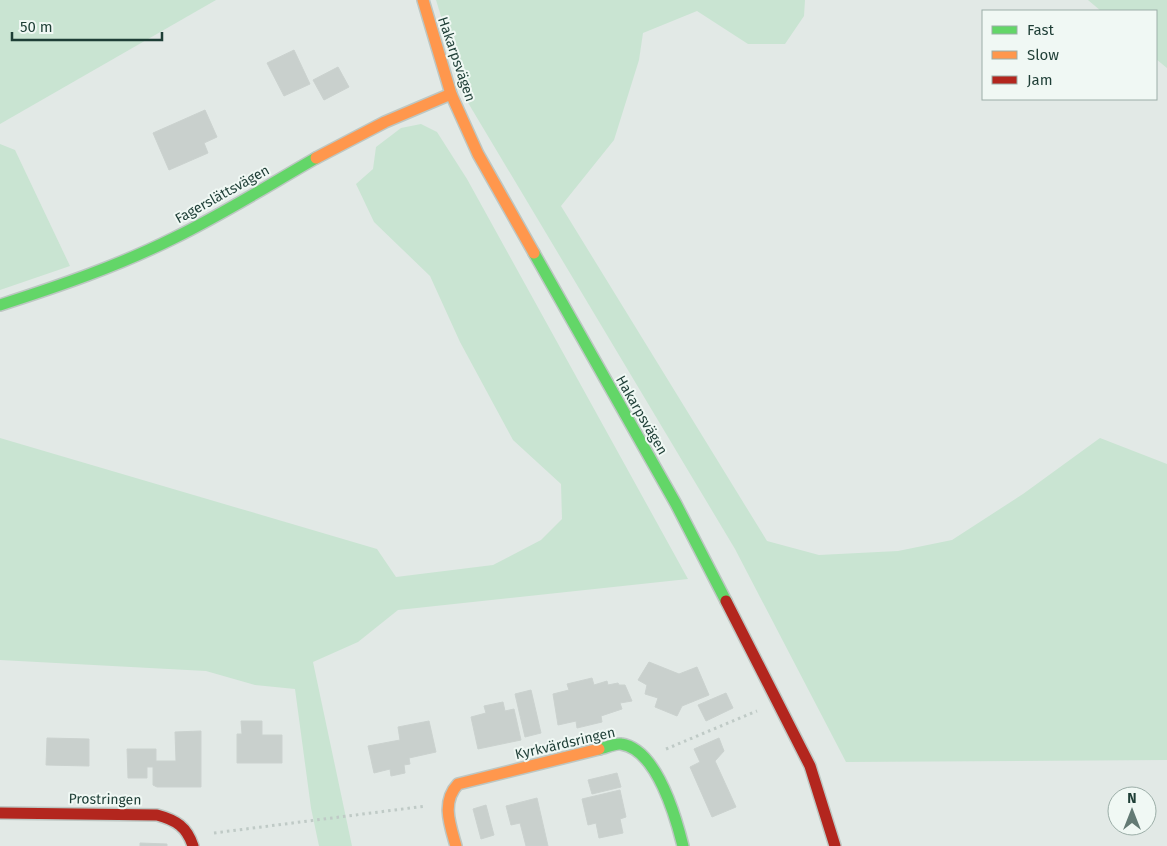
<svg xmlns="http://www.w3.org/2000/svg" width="1167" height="846" font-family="'Fira Sans',sans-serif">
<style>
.green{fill:#c9e4d2}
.building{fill:#c9d0cd;stroke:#cbd2cf}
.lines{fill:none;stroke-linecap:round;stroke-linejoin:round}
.fast-casing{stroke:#bdc7c3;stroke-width:14}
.slow-casing{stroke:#bdc7c3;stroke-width:14}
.jam-casing{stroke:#bdc7c3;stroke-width:14}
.path{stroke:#bfcac6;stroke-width:3;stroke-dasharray:2.5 4;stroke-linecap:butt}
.fast{stroke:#63d668;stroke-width:11}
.slow{stroke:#ff974d;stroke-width:11}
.jam{stroke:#b3261e;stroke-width:11}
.labels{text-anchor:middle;stroke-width:4;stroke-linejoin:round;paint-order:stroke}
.street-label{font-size:14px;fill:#1e3e36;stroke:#f0f8f4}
</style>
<rect width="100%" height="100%" fill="#e2e9e6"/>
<g class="green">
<path d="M0,0H216L0,124Z"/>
<path d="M436,0H805L804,16L785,44H748L697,11L643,33L639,60L614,140L561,206L767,541L819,555L898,551L952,540L1023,494L1100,438L1167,464V760L846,762L735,549L467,101Z"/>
<path d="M1088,0H1167V68L1156,59V11H1101Z"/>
<path d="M421,124L437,132L467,179L688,579L398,610L358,642L313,662L352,846H319L311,808L295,689L255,685L206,671L0,660V438L377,549L396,577L493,565L541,540L562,519L561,484L513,440L460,342L430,276L374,222L356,184L373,169L376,147L401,128Z"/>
<path d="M0,144L15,150L70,266L0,290Z"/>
</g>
<g class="building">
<path d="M294,50L310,84L284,96L267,63Z"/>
<path d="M338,67L349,87L324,100L313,80Z"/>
<path d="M205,110L217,137L204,143L208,153L169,170L153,133Z"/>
<path d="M649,662L679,674L697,667L709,695L682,706L677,716L655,707L658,698L645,694L647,685L638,680Z"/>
<path d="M592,678L594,685L607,681L608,685L618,683L619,685H625L632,701L620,703L622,709L601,716L602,722L577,728L576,721L558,725L553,694L569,690L567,684Z"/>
<path d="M531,690L541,733L525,737L515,694Z"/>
<path d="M726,693L733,708L706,721L698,705Z"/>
<path d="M503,702L505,711L514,709L521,740L478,749L471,717L486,713L484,706Z"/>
<path d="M241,721H262V735H282V763H237V734H242Z"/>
<path d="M429,721L436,752L409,758L410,764L404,765L405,773L391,776L390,769L374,773L368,746L400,740L398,727Z"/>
<path d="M201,731V787H157L153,785V767H147V778H128L127,749H156V761H176L175,732Z"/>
<path d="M47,738L89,739V766L46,765Z"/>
<path d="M719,738L724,751L715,761L736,807L712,817L690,767L700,762L694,749Z"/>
<path d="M617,773L621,787L592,794L588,780Z"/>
<path d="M620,790L626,817L620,819L623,833L599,838L596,823L588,825L582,799Z"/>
<path d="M537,798L548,846H526L520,823L511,825L506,806Z"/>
<path d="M486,805L494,835L481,839L473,809Z"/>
<path d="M140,843L167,844V846H140Z"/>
</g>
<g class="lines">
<g class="fast-casing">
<g id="fast">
<path d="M534,253L676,504L726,601"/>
<path d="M0,305C59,286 118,266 174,238C223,214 269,185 316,158"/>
<path d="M599,749C605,748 615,743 621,744C657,749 676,818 683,846"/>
</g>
</g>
<g class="slow-casing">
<g id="slow">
<path d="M423,0L451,94L478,154L534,253"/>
<path d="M316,158L385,122L451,94"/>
<path d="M456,846C450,825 441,802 458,784L599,749"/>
</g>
</g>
<g class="jam-casing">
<g id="jam">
<path d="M726,601L810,766L835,846"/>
<path d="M0,813L157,815C176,820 187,827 193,846"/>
</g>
</g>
<g class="path">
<path d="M666,749L757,711"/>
<path d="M214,833L426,806"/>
</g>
<use href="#fast" class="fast"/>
<use href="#slow" class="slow"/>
<use href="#jam" class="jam"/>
</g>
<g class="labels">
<g class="street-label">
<text transform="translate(457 59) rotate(71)" y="5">Hakarpsvägen</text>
<text transform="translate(222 194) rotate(-29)" y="5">Fagerslättsvägen</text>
<text transform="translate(642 415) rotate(60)" y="5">Hakarpsvägen</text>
<text transform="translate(565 743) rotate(-13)" y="5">Kyrkvärdsringen</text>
<text transform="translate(105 799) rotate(1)" y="5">Prostringen</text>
</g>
</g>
<rect x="982" y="10" width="175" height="90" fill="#f0f8f4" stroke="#9caea8"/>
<rect x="992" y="26" width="25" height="8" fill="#63d668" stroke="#9caea8"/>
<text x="1027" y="35" font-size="15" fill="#1e3e36">Fast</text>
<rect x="992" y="51" width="25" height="8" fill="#ff974d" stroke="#9caea8"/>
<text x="1027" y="60" font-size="15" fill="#1e3e36">Slow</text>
<rect x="992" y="76" width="25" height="8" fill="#b3261e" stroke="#9caea8"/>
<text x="1027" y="85" font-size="15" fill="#1e3e36">Jam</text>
<g transform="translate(1132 811)"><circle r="24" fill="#f0f8f4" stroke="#9caea8"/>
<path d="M0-4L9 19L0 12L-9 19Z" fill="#637a74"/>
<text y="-8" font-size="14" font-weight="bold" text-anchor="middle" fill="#1e3e36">N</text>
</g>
<path d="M12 32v8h150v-8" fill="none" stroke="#1e3e36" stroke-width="2.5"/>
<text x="20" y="32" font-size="15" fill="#1e3e36" stroke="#f0f8f4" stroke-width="4" paint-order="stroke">50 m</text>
</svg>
